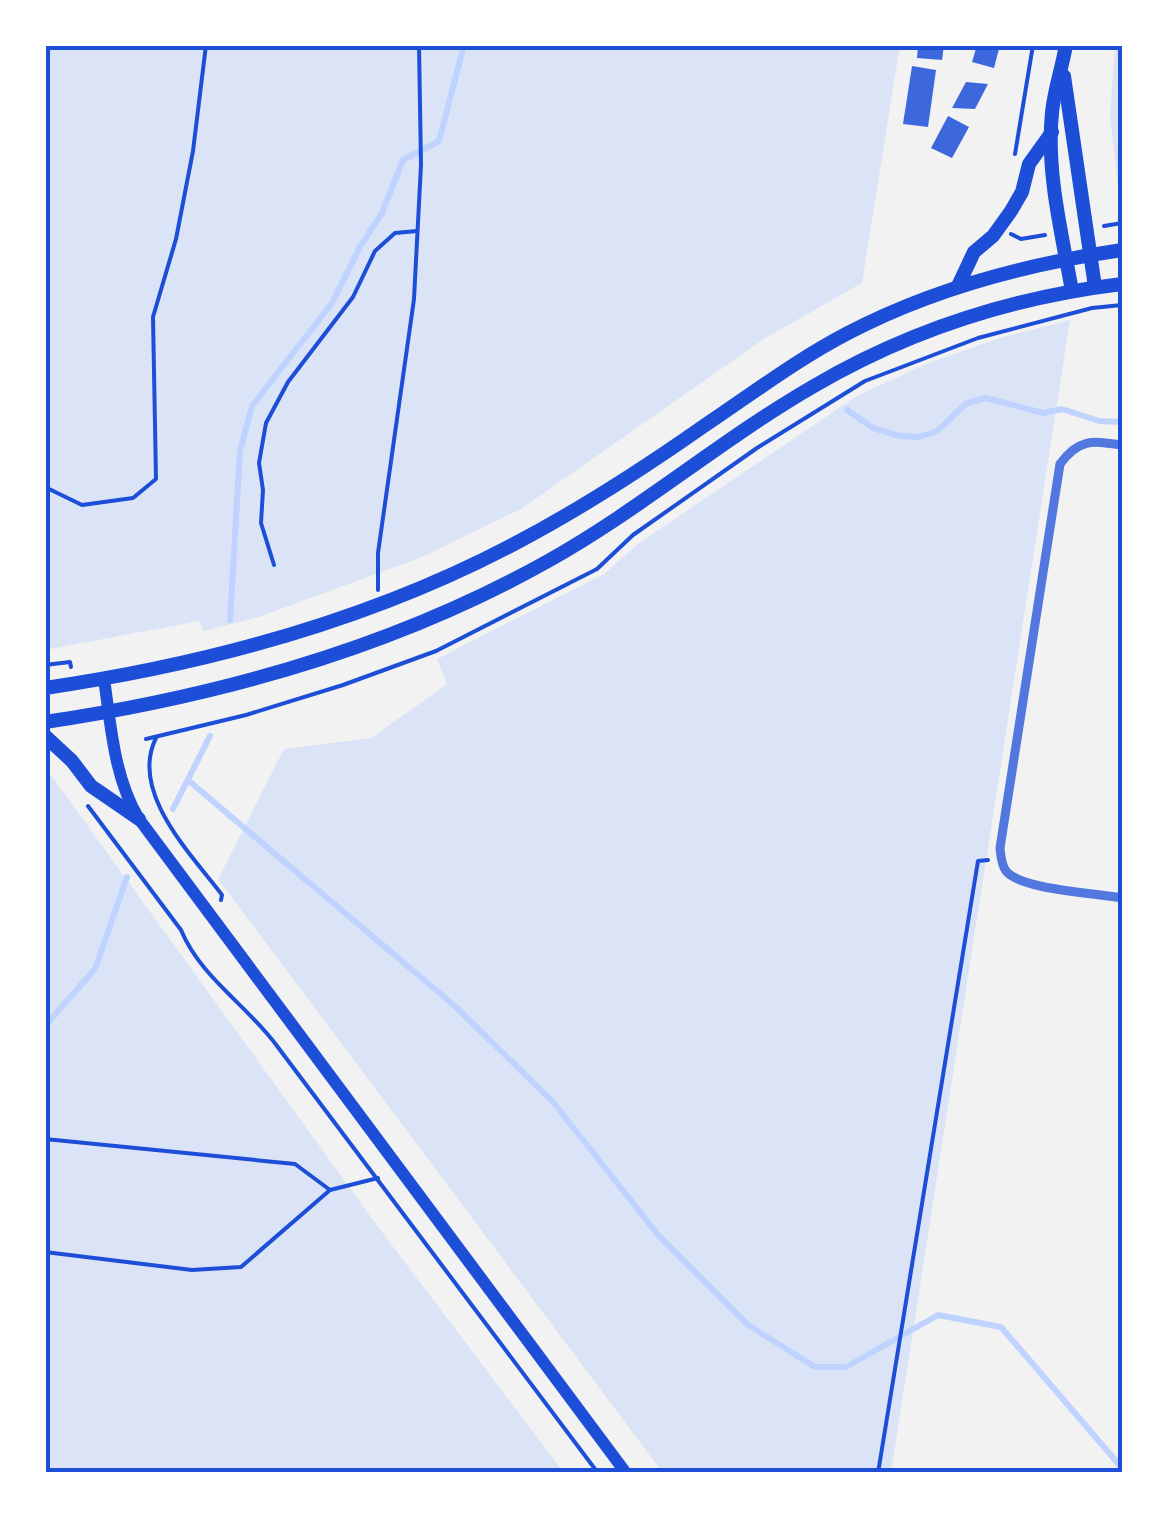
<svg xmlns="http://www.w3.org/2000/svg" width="1167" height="1518" font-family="'Fira Sans Condensed',sans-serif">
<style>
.green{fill:#dbe4f7}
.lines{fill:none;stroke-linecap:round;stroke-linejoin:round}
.stream{stroke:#bfd3fe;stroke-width:6}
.building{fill:#3d67dc}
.path{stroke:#1d4ed8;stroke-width:4}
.minor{stroke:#5277de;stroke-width:9}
.secondary{stroke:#1d4ed8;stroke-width:12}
.primary{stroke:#1d4ed8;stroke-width:14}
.neatline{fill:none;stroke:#1d4ed8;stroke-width:4}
</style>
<rect width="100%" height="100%" fill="#f2f2f2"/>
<g class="green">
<path d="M45,45H900L862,283L764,339L521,509L422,557L259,617L204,631L199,621L45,650Z"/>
<path d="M1115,45H1122V196H1119L1110,115Z"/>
<path d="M1070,320L891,1473H663L218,879L284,749L371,738L447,684L437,659L604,574L639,543L857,396L926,364L999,338Z"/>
<path d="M51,775L373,1220L564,1473H45V778Z"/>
</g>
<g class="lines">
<g class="stream">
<path d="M847,410L873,428L900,436L919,437L937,431L967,403L986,398L1043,413L1062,409L1099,421L1122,422"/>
<path d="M230,620L240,451L252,406L332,303L360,247L382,213L403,160L439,141L464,45"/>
<path d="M189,781L456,1007L553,1102L659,1236L748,1325L815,1367H846L938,1315L1001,1327L1122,1468"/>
<path d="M173,809L210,736"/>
<path d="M45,1026L95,969L127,877"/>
</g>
</g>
<g class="building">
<path d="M918,45H944L942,60L917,58Z"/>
<path d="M977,45H1000L994,68L972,62Z"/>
<path d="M912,66L936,70L928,127L903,124Z"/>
<path d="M966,82L988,84L975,109L952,108Z"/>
<path d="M948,116L969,127L952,158L931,148Z"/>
</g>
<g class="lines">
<g class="path">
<path d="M1015,154L1033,45"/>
<path d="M1104,226L1122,223"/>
<path d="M1011,234L1021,239L1045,235"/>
<path d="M45,487L82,505L133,498L156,479L153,317L176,239L193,151L206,45"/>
<path d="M274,565L261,523L263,490L259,463L266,423L288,382L353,297L375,251L395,233L417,231"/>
<path d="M378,590V553L414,299L421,165L419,45"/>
<path d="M45,665L70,662L71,667"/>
<path d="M156,738C129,792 191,854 222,895L221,900"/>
<path d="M146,739L246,715L343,685L436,651L597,569L633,535L757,448L865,381L978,338L1092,308L1122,305"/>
<path d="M88,806L181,930C201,978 247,1005 277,1046C384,1188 491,1331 598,1473"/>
<path d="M45,1139L295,1164L330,1190"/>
<path d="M45,1252L192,1270L241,1267L330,1190L378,1178"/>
<path d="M878,1473L978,861L988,860"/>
</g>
<path class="minor" d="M1122,445C1092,441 1079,438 1060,464L1000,848C1001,856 1001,864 1006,871C1021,890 1097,893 1122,898"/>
<path class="secondary" d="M104,679C111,726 114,778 139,819L626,1473"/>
<g class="primary">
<path d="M1066,45C1062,68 1054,91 1052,113C1046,172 1062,234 1072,291"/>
<path d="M1064,76L1095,287"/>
<path d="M958,286L974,252L993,236L1011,211L1022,192L1029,164L1052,132"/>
<path d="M45,688C208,664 368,621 514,544C579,510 641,470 701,428C749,396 796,360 848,333C934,288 1026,264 1122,250"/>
<path d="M45,722C220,696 393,648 548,561C641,509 722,439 814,386C908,331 1014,297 1122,284"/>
<path d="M45,736L72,761L91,786L139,819"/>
</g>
</g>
<rect width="1167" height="1518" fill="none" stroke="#ffffff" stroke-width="95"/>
<rect x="48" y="48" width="1072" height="1422" class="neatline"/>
</svg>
